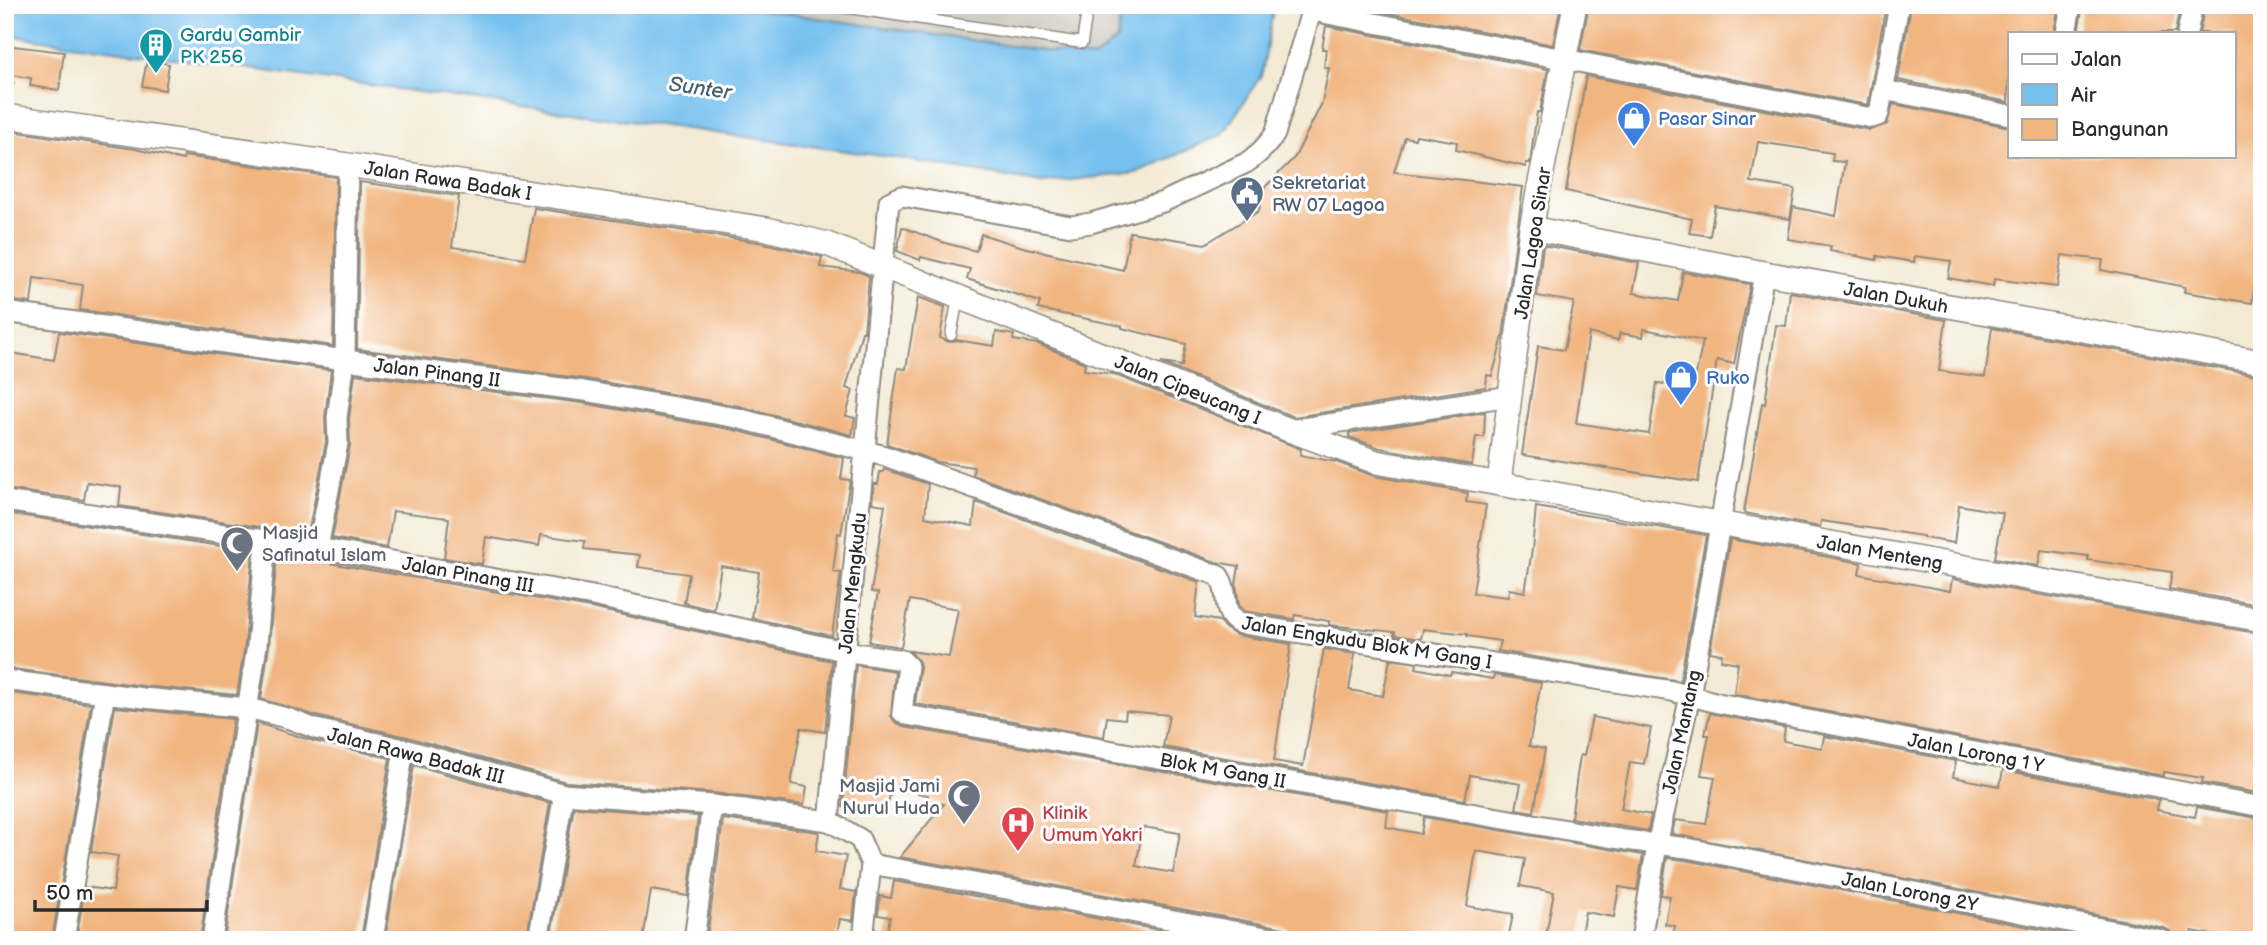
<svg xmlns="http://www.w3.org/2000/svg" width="2267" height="945" font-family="'Balsamiq Sans',sans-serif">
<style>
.industrial{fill:#c8c4b8}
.water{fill:#75c0ee;stroke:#50768c;stroke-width:2}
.building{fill:#f1b580;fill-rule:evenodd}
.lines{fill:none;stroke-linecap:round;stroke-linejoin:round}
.service-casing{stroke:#8f8a80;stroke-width:13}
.minor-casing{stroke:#8f8a80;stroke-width:23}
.tertiary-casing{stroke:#8f8a80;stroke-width:26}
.service{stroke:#fff;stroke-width:10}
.minor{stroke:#fff;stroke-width:19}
.tertiary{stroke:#fff;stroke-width:23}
.labels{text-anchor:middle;stroke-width:6;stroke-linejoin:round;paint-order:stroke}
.culture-label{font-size:19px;fill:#0d838f;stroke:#fff;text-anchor:start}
.shop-label{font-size:19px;fill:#366cbe;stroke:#fff;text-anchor:start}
.street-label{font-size:19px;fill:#2b2b2b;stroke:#fff}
.service-label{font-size:19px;fill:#4e5e75;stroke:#fff;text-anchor:start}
.worship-label{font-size:19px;fill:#5b616d;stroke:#fff;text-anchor:start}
.health-label{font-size:19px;fill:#be3a42;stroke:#fff;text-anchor:start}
.water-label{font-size:21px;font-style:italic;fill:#455f6f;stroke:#fff}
</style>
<rect width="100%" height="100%" fill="#fff"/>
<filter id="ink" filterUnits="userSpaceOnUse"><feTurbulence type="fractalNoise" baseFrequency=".0143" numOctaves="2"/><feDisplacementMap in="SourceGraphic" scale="14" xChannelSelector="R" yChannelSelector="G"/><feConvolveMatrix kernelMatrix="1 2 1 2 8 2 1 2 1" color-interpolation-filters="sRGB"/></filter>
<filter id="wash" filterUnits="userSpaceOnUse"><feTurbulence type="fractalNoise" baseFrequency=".00686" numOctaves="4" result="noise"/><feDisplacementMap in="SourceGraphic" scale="28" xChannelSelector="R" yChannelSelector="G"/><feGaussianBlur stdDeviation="1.57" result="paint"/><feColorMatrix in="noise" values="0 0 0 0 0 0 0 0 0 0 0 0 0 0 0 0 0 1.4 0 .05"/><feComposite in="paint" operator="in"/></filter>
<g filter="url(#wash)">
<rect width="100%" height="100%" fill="#f3ead4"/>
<path class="industrial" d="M727,5H1122L1118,40L1094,58Z"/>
<path class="water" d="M5,5H727L1094,58L1117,40L1122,5H1274L1262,74L1223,134L1136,173L1042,183L897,158L5,35Z"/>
<g id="blocks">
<g class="building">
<path d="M1347,5H1561L1553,45Z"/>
<path d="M1589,5H1886L1868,105L1580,50Z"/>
<path d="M1911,5H2059L2054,33H2035L2018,29L2017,33H2010L2008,102L1898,80Z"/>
<path d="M2083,5H2180L2175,33H2078Z"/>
<path d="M2205,5H2262V279L2256,278L2252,303L2184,292L2185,287L2101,270L2103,260L2062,255L2057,287L1994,279L1993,286L1948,278L1951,261L1915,256L1914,262L1877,256V260L1830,251L1831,246L1788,239L1793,207L1836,216L1845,162L1832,161L1833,153L1758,142L1751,182L1795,189L1790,219L1715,206L1710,236L1689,233L1692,219L1566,191L1586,76L1870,130L1887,124L1893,104L2010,127V156H2234V33H2199Z"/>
<path d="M1326,26L1548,69L1540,112H1537L1530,163H1526V167L1456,150L1457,142L1416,135L1415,139L1405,137L1394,172L1523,187L1503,337L1492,376L1487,375L1486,387L1294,417L1161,363L1182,366L1186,344L1122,328V326L1038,309L1040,302L967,279L970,269L921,257L920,260L897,251L902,227L945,243L976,251L981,234L1023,247L1123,270L1130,232L1205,244L1259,211L1262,190L1295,157L1322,103L1329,68H1324L1326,49H1322Z"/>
<path d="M5,45L64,52L59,90L30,86L31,78L5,74Z"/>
<path d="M147,60L169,64L165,90L142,86Z"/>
<path d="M5,130L135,149L183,160L184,156L336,177L333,346L80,310L83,285L34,278L31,303L5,300Z"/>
<path d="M360,182L459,196L452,247L525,258L534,208L764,243L822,257L820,267L860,272L869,276L864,332H862L846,388L853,390L846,416L855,418L852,435L739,406L586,379L357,349Z"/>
<path d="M1543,245L1639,263L1633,293L1678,301L1683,272L1750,284L1734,364L1717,360L1698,482L1522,455L1538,346L1564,350L1574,302L1537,296ZM1644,329L1703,341L1693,388L1657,383L1649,434L1576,423L1589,333L1618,340L1620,333L1643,337Z"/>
<path d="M1790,292L1946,320L1939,371L1985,377L1992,328L2262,376V590L2259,605L2169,589L2172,572L2088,560V556L2041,550L2038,566L1995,558L2003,513L1959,505L1954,543L1923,538V536L1821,521L1820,527L1744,513L1762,403L1765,404L1776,325L1786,326Z"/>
<path d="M918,297L945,307L940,338L949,342L956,340L994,346L996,332L1014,335L1013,340L1038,344L1085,363L1084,370L1113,374L1301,449L1300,455L1336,462L1374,476L1468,493L1466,502L1486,505L1473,593L1508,597L1509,589L1525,592L1532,550L1536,507L1706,535L1680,681L1498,651L1500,641L1467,636V634L1423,629L1421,639L1394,635L1395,632L1329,625V621L1295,615L1294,619L1243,611L1239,605L1236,585L1239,566L1216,562L973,475L974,467L937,462L887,444L898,368L906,369Z"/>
<path d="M59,332L331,370L325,417L326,442L308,534L119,506L121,487L87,482L84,500L5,489V352L54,360Z"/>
<path d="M355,374L582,403L734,430L844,458L841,479L850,480L841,534L838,533L833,572L841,573L832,636L752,618L759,572L721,566L714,610L684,603L689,574L638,567L640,555L584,549L585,541L541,535L539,546L486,537L482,564L444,558L449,518L393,511L387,548L332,538L350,445L349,419Z"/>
<path d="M1485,412L1484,437H1476L1472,465L1380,448L1349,437V433Z"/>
<path d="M884,469L928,484L925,517L973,526L976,502L1199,582L1195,617L1219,621L1225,628L1236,635L1291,644L1274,761L1303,766L1324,649L1355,654L1349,690L1383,696L1390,659L1417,663L1416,668L1450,675L1451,672L1493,679L1494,675L1541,683L1529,746L1545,749L1534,812L1516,809L1521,784L1470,775L1465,800L1163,747L1169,715L1126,711L1125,719L1107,717L1104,737L915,704L920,667L919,662L910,651L949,657L958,609L910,600L901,647L869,642L878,593L871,592L885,505L872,503L874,484H878L880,472H883Z"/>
<path d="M5,513L253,551L245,644L237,695L144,686L5,668Z"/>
<path d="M1730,539L1861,563L1859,574L1950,591L1952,579L2262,634V794L2202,783L2203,778L2164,772V776L1734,694L1738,663L1721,660L1722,654L1710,652Z"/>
<path d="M277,554L591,608L832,661L825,732L801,728L791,784L807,787L804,805L713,793L566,782L407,737L320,717L261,699L269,646Z"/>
<path d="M856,665L895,671L891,716L895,722L904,727L1388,811L1386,827L1421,834L1424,817L1643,855L1637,890L1619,887L1614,917L1585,912L1580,940H1545L1554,892L1520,886L1525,859L1476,851L1467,906L1513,914L1508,940H1327L1307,936V940H1294L1290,931L1284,928L900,857L944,804L927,800L928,795L891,788L886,815L843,807ZM1143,827L1180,833L1173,873L1136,866Z"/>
<path d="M5,692L91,704L52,940H5Z"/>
<path d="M115,707L233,719L200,940H76L85,887L113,891L118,856L91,852Z"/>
<path d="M1710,713L1785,728L1783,741L1822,748L1824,736L1956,761L1953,777L2000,786L2003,770L2159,800L2157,810L2195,817L2197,807L2262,819V940H2237L2192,931L2191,940H2174L2170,931L2164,928L1672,834L1675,820L1706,824L1715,777L1701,775L1709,735H1705Z"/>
<path d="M1592,717L1651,728L1644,764L1630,762L1621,809L1651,815L1648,831L1571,818L1580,755L1584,756Z"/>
<path d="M257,723L313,741L390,758L361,940H224Z"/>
<path d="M414,765L550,803L526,940H385Z"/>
<path d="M574,807L698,816L688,896L651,890L643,940H550Z"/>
<path d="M723,819L819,832L816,851L846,856L840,889L856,892L853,921L840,919L836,940H722L707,937Z"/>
<path d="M1667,858L1685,860L2096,940H1672L1675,926L1665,924L1670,896L1661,895Z"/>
<path d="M894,881L1213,940H886L890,917L878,915L880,896L891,898Z"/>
</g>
</g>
</g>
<g filter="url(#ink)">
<use href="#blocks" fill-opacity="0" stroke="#8f8a80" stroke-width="2"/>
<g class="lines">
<g class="service-casing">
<g id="service">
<path d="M829,5L1082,43L1088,5"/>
<path d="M5,82L8,83"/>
<path d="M951,335L958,298"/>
</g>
</g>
<g class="minor-casing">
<g id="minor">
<path d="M1312,11L1872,118L1878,116L1879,113L1899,5"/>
<path d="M2066,33L2071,5"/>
<path d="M2187,33L2193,5"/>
<path d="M1883,90L2010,115"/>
<path d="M5,312L345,360L584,391L737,418L885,456L1219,576C1231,594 1220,612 1238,623L1672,691L1718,703L2262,807"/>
<path d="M1289,430L1510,396"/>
<path d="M5,501L318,548L593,596L844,651L902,660L908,666L902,712L906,715L1625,840L1687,848L2162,940"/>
<path d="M318,548L338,443L337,418L345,360L348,165"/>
<path d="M5,680L143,698L248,708L290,719L316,729L404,749L564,794L712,805L829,821"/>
<path d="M871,864L1282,940"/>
<path d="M64,940L105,693"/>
<path d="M212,940L257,645L266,540"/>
<path d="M373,940L404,749"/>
<path d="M538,940L564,794"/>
<path d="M694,940L712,805"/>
<path d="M863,940L871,864L860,839L829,821L889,202L902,196L1071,226L1091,223L1163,202L1246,163C1258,155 1267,146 1275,134L1313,5"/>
<path d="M1641,940L1657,845L1690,696L1764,273"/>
</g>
</g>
<g class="tertiary-casing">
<g id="tertiary">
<path d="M5,116L348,165L767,229L827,244L1289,430L1376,462L2262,620"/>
<path d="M1531,228L1764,273L2262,362"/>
<path d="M1499,483L1531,228L1575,5"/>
</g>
</g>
<use href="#service" class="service"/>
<use href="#minor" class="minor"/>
<use href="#tertiary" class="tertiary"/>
</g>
</g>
<defs>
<g id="building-pin" transform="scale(1.75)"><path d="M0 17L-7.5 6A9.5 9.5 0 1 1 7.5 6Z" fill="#0f9aa8" stroke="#fff"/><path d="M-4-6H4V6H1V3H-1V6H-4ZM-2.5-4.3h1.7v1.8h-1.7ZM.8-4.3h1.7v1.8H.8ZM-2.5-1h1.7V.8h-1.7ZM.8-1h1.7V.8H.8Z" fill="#fff"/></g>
<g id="shop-pin" transform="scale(1.75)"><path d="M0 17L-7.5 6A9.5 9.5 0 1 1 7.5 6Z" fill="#3f7fe0" stroke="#fff"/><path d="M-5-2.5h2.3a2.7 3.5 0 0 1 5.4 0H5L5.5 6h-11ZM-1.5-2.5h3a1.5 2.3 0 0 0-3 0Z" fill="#fff"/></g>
<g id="civic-pin" transform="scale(1.75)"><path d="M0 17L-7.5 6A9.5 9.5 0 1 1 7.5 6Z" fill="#5c6f8a" stroke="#fff"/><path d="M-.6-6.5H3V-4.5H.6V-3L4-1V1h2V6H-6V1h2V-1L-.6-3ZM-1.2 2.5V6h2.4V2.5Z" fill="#fff"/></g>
<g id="mosque-pin" transform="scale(1.75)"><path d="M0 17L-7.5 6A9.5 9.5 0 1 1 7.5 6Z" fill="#6b7280" stroke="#fff"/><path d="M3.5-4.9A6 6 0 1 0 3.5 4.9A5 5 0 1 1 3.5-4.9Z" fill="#fff"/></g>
<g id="hospital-pin" transform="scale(1.75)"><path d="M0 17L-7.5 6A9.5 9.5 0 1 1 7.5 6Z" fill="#e0444e" stroke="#fff"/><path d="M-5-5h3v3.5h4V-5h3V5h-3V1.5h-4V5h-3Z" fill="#fff"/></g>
</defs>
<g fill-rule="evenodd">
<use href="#building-pin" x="156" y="45"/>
<use href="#shop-pin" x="1634" y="118"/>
<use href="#civic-pin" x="1247" y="193"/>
<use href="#shop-pin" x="1681" y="377"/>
<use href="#mosque-pin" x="237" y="543"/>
<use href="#mosque-pin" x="964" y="796"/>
<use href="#hospital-pin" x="1018" y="823"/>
</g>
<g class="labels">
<g class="culture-label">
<text x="180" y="41">Gardu Gambir<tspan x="180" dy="22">PK 256</tspan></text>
</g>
<g class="shop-label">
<text x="1658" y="125">Pasar Sinar</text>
<text x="1706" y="384">Ruko</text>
</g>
<g class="street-label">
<text transform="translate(448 180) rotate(9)" y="7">Jalan Rawa Badak I</text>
<text transform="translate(1532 243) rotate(-81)" y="7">Jalan Lagoa Sinar</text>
<text transform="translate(1896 297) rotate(10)" y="7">Jalan Dukuh</text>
<text transform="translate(437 372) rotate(7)" y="7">Jalan Pinang II</text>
<text transform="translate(1188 389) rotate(22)" y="7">Jalan Cipeucang I</text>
<text transform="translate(1880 552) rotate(10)" y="7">Jalan Menteng</text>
<text transform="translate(468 574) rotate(10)" y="7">Jalan Pinang III</text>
<text transform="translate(852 583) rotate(-84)" y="7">Jalan Mengkudu</text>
<text transform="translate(1367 642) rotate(9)" y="7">Jalan Engkudu Blok M Gang I</text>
<text transform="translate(1681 732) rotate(-78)" y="7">Jalan Mantang</text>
<text transform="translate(1976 752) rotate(11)" y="7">Jalan Lorong 1 Y</text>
<text transform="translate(416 755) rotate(14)" y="7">Jalan Rawa Badak III</text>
<text transform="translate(1223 770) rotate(10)" y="7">Blok M Gang II</text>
<text transform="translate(1910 891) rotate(11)" y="7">Jalan Lorong 2Y</text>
</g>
<g class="service-label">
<text x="1272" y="189">Sekretariat<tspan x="1272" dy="22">RW 07 Lagoa</tspan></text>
</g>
<g class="worship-label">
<text x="262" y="539">Masjid<tspan x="262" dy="22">Safinatul Islam</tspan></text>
<text x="940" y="792" text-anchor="end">Masjid Jami<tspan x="940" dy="22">Nurul Huda</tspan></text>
</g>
<g class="health-label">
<text x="1042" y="819">Klinik<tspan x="1042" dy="22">Umum Yakri</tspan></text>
</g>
<g class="water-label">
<text transform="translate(700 88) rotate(8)" y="7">Sunter</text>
</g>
</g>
<rect width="2267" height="945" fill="none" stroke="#fff" stroke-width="28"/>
<rect x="2008" y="32" width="228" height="126" fill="#ffffff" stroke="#aaaaaa" stroke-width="2"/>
<rect x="2022" y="54" width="35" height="10" fill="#ffffff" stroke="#aaaaaa" stroke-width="2"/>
<text x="2071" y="66" font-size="21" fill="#2b2b2b">Jalan</text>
<rect x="2022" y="84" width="35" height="21" fill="#75c0ee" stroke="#aaaaaa" stroke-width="2"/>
<text x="2071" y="102" font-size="21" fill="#2b2b2b">Air</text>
<rect x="2022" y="119" width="35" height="21" fill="#f1b580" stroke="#aaaaaa" stroke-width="2"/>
<text x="2071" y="136" font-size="21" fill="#2b2b2b">Bangunan</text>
<path d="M35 900v10h172v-10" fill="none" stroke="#2b2b2b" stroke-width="3.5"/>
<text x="46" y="900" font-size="21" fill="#2b2b2b" stroke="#ffffff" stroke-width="5" paint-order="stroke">50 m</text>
</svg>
